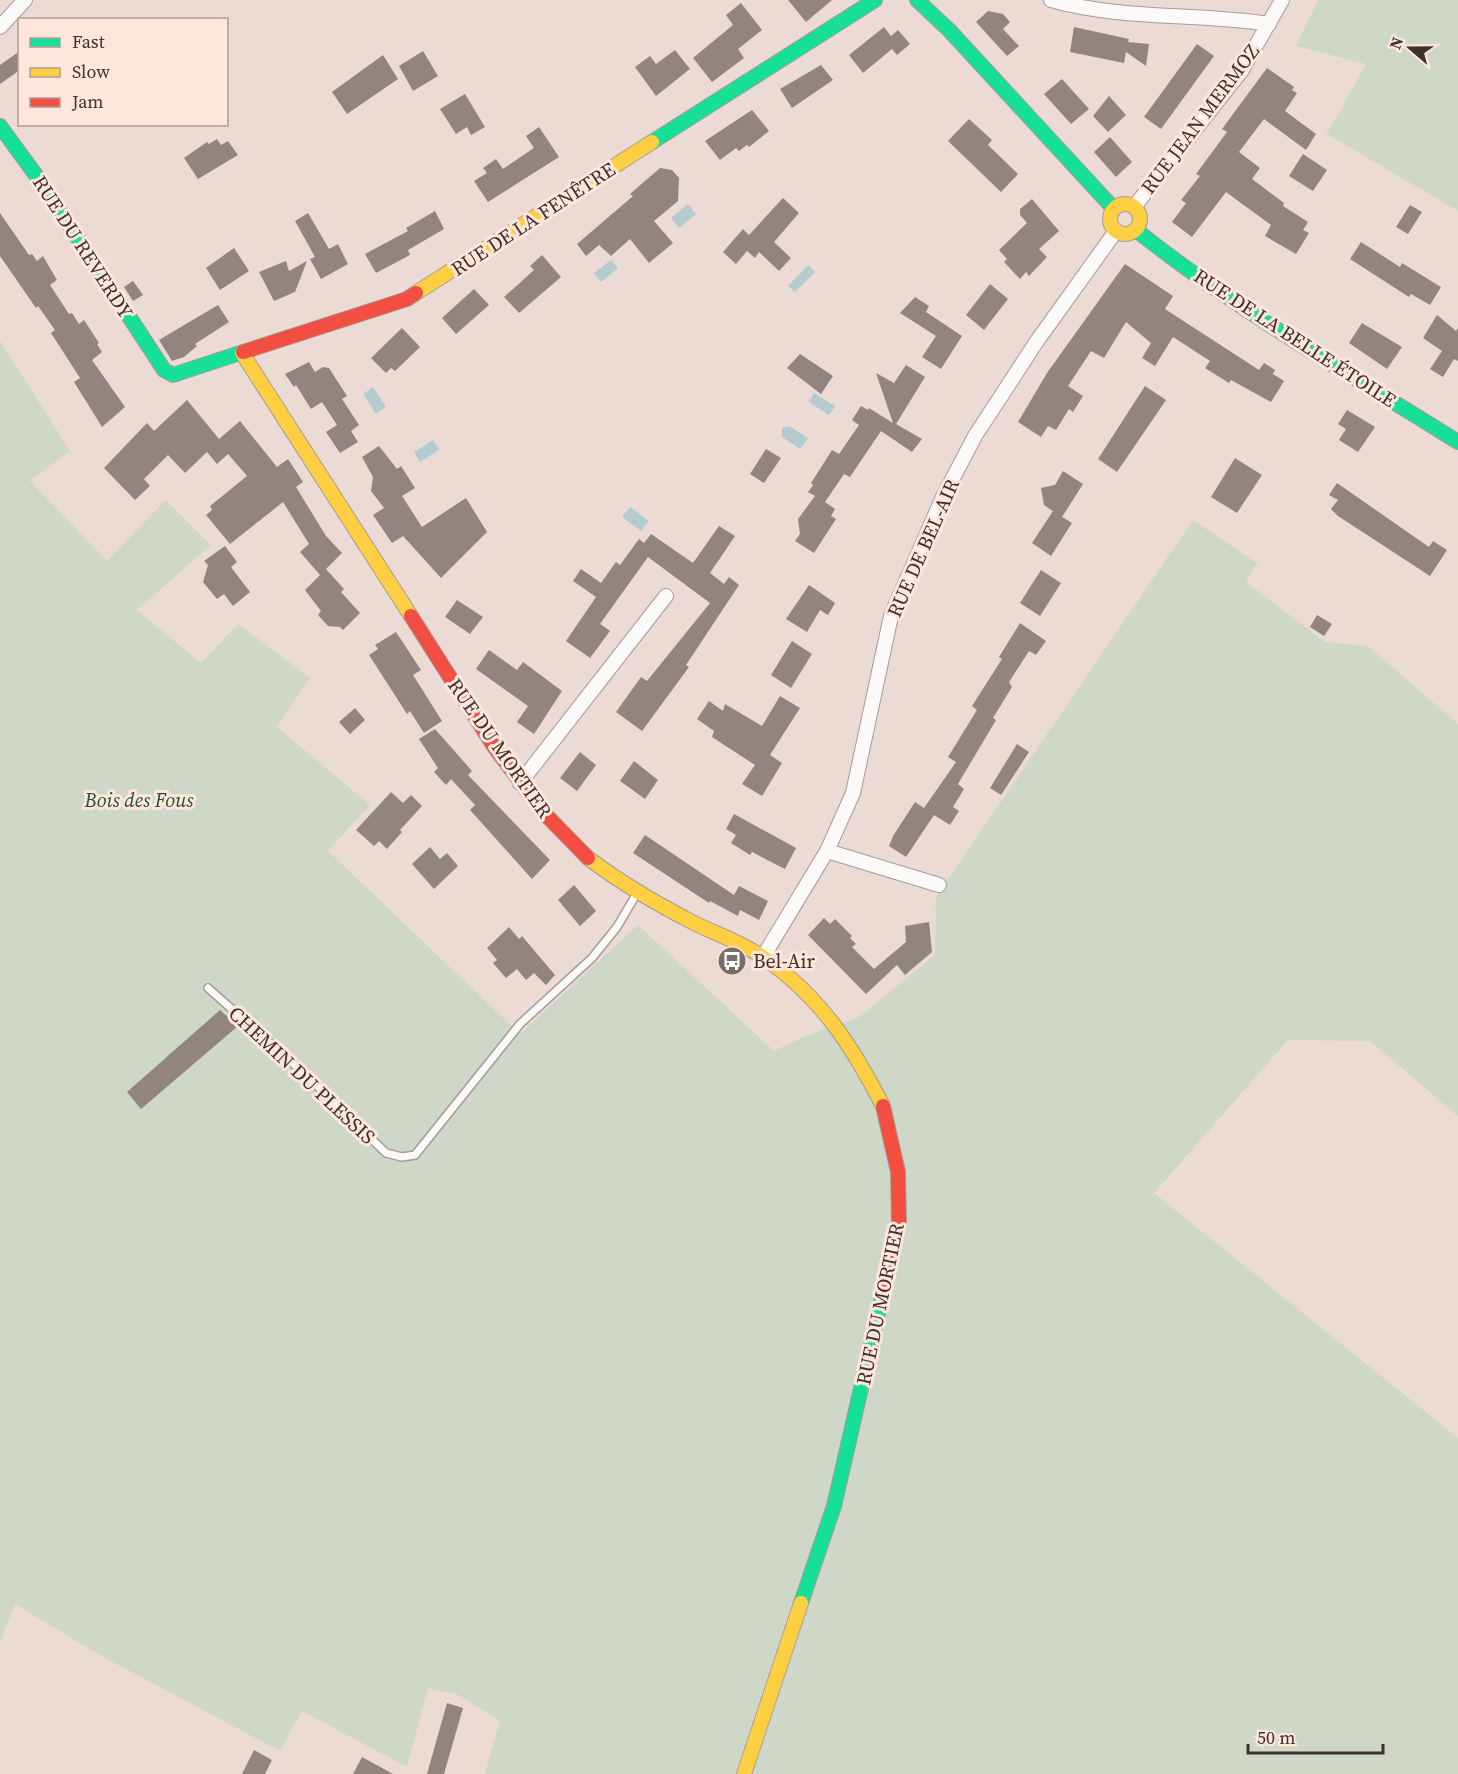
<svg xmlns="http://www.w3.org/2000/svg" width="1458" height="1774" font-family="'Source Serif 4',serif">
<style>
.green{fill:#ced7c8}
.water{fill:#b4ccd0}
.building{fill:#92857f}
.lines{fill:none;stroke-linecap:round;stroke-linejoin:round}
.lane-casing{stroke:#a79b96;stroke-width:10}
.street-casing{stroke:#a79b96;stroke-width:16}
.fast-casing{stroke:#a79b96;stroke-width:16}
.slow-casing{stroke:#a79b96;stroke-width:16}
.jam-casing{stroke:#a79b96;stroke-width:16}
.lane{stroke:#fcfaf9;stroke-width:7}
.street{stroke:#fcfaf9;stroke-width:14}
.fast{stroke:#16e098;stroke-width:14}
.slow{stroke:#ffcf43;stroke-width:14}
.jam{stroke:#f24e42;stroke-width:14}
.labels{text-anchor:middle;stroke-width:6;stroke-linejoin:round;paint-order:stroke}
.street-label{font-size:20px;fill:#3e322d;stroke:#fee6db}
.park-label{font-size:20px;font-style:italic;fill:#1f5234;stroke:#fee6db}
.poi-label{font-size:20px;fill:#3e322d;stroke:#fee6db;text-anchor:start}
</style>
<rect width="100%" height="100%" fill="#ebdbd4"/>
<g class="green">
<path d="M1318,0H1458V211L1327,134L1366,64L1296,46Z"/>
<path d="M0,341L70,451L30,481L107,561L166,500L211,545L137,610L201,663L238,624L310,678L277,727L370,805L328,851L520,1034L638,925L774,1051L808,1035L859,1017L935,955L936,897L1193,520L1257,563L1246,582L1325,642L1368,646L1458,724V1116L1370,1041L1288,1040L1154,1193L1458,1438V1774H485L500,1721L458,1695L428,1688L407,1767L302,1711L280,1751L96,1653L15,1604L0,1643Z"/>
</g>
<g class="water">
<path d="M688,204L696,214L679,228L671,218Z"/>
<path d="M611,260L618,268L601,282L594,273Z"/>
<path d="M808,265L815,272L795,292L788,286Z"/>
<path d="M373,387L386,407L376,414L363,394Z"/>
<path d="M814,393L835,406L829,415L809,402Z"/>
<path d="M789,426L808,438L800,449L782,437V428Z"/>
<path d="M433,440L439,450L420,462L414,452Z"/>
<path d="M630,507L649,521L641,531L622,517Z"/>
</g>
<g class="building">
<path d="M788,0H832L806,22Z"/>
<path d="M741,3L762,30L738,49L744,58L712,82L693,58L733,25L726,15Z"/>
<path d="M988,11L1003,14L1010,22L1003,29L1019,46L1007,56L976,22Z"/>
<path d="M884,27L891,36L898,30L910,44L897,55L892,49L863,73L849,55Z"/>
<path d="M1074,27L1129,39L1128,42L1149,44L1146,66L1126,52L1124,63L1070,52Z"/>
<path d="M1197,44L1214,56L1161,129L1144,117Z"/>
<path d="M675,50L690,69L656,96L635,67L650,56L656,64Z"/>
<path d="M20,51V70L0,84V65Z"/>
<path d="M423,51L438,76L413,91L399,66Z"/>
<path d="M383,55L398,79L347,114L332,92Z"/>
<path d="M821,65L833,80L792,108L780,89Z"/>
<path d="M1267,68L1294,87L1292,90L1297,93L1285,111L1316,134L1306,150L1264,119L1239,152L1260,168L1252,179L1284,203L1283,206L1308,222L1303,230L1309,233L1296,254L1265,236L1271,225L1226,192L1192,237L1172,222L1186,203L1181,200L1200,176L1196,174L1227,132L1222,129Z"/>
<path d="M1062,79L1089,109L1071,124L1044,94Z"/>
<path d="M465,94L485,127L471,135L467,127L456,134L440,109Z"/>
<path d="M1109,96L1126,115L1108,132L1093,116Z"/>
<path d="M752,110L769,131L749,147L747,145L739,151L736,148L720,160L705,141Z"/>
<path d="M969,119L992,140L988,145L1018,174L1001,192L948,141Z"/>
<path d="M539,127L559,157L488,202L474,181L487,173L483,168L496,159L503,169L534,148L526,136Z"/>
<path d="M1110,137L1132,162L1116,177L1094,152Z"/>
<path d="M217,139L221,145L228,141L238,155L198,179L184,158L207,142L209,144Z"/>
<path d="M1303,154L1327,170L1313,191L1289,176Z"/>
<path d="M660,168L672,170L679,178L678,201L654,221L673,243L649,263L630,239L611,256L599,245L586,256L577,244L633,196L630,194Z"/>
<path d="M783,198L799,213L774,242L791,258L779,271L759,252L755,258L747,251L736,264L723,252L743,229L749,235Z"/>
<path d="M1032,199L1059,231L1039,249L1047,257L1029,276L1026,272L1020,279L1004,262L1007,259L999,250L1027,223L1020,215V209Z"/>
<path d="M1410,205L1422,212L1408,234L1396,227Z"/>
<path d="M435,211L444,229L408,250L410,255L376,273L365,254L408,231L406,228Z"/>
<path d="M0,213L29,255L32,254L37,261L43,256L57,280L50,285L69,314L72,313L79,324L84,320L99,343L97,344L102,352L92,360L125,407L102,427L74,382L80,378L51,333L55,330L38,306L36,308L0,256Z"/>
<path d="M308,213L329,249L338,244L348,264L321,279L310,259L315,257L295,221Z"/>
<path d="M1361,242L1400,267L1402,263L1441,287L1430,305L1411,294L1409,297L1350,259Z"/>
<path d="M234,248L249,271L220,290L206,268Z"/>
<path d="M542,255L561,277L519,313L504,297L534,270L530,266Z"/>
<path d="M286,261L289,271L307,261L295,292L274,301L259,272Z"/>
<path d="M1125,264L1173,296L1165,309L1259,370L1264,363L1275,370L1273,374L1284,381L1271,402L1231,380L1229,383L1205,368L1210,361L1173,337L1155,366L1142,358L1151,343L1126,322L1104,358L1091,351L1068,386L1083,396L1073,412L1069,409L1056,430L1048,426L1041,437L1018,422L1047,373Z"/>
<path d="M133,281L143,295L133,301L124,287Z"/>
<path d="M990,284L1008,299L984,330L966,315Z"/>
<path d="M474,289L489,305L456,334L442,318Z"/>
<path d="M915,297L929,306L926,312L962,336L941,369L922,357L936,336L900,313Z"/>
<path d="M218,305L229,322L195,344L197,346L184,357L172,361L159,340Z"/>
<path d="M1437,315L1456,331L1458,328V361L1454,359L1443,377L1430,369L1442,351L1423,338Z"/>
<path d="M1362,323L1402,347L1387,369L1349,343Z"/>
<path d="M402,328L420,347L395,371L391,368L386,373L371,358Z"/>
<path d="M800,354L833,376L821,394L787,368Z"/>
<path d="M309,362L315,372L323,367L329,368L347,396L342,399L359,425L351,431L358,442L340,453L326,432L337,425L322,402L311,409L296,385L294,387L285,374Z"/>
<path d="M906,365L925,377L896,424L922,439L912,452L881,431L850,477L844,474L825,502L835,509L831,516L836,519L814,553L795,541L800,534L798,519L815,496L808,492L813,485L811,483L832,450L839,454L859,425L852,420L861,406L868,410L869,408L893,423L876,373L894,383Z"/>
<path d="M1145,386L1166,400L1117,472L1098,459Z"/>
<path d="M187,400L219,439L240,421L277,467L288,459L303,482L296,487L326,536L342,553L326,569L344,589L341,592L360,613L343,630L340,627L328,626L318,615L321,611L305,590L320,575L300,552L309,544L283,502L230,544L206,515L212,510L210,506L247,476L228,454L217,464L207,452L185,473L168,455L144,479L150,486L135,500L104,468L147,423L154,431Z"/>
<path d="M1347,410L1375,427L1358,452L1339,440L1346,429L1338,424Z"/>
<path d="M379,446L397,469L401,466L415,488L402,496L422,527L466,498L487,532L441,578L403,536L392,543L373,515L384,508L371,491L373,477L362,457Z"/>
<path d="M766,449L781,458L764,483L750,474Z"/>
<path d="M1235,458L1262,475L1237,513L1211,497Z"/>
<path d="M1063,471L1083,484L1062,517L1072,523L1051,556L1032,543L1053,511L1057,514L1044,505L1041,488L1055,485Z"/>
<path d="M1337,483L1429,547L1433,541L1447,550L1430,576L1338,516L1331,509L1338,500L1329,495Z"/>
<path d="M719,526L735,536L710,573L724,584L729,577L739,585L686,665L689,667L642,731L616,712L641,677L647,681L710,603L648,557L600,624L610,631L590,658L566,641L596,597L573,581L581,569L601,583L616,562L620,565L639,539L644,543L651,534L693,563Z"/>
<path d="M225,546L237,562L231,567L250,592L233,606L224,594L217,599L203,582L208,565L204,561Z"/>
<path d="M1041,570L1061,583L1040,616L1020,603Z"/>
<path d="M809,585L835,603L828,615L820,610L807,632L786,619Z"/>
<path d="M457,600L483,617L470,634L445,617Z"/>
<path d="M1317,615L1332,624L1324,636L1310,627Z"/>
<path d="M1020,623L1046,641L1036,655L1029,651L1009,682L1012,687L993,718L996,720L958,784L964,789L953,807L959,811L950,825L934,815L906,857L889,846L893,836L915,802L924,808L956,762L948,757L977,710L972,706L1002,659L999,657Z"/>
<path d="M396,632L421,670L413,675L442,721L424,733L410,711L407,714L369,655L378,649L375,645Z"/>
<path d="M792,641L812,654L791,688L771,675Z"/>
<path d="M489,650L517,670L523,662L562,691L534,734L517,722L528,706L476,669Z"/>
<path d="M780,696L800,708L770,755L782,763L762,796L742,784L755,765L712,737L714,731L697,719L709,701L723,711L725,704L762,726Z"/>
<path d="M355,708L365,720L350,734L339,722Z"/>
<path d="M435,729L472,771L468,775L550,860L532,879L470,810L475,805L451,779L446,785L434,772L438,768L419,739Z"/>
<path d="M1017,744L1029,752L1001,795L990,788Z"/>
<path d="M580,752L596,765L577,791L560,778Z"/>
<path d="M634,761L658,780L645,799L620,781Z"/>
<path d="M391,792L403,803L411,795L422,806L400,830L402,832L387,849L379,841L374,846L356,830Z"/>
<path d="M734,814L796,848L785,869L752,852L750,855L731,843L736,835L726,829Z"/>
<path d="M645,835L734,895L739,886L768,901L759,920L740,910L738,916L710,901L709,903L633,853Z"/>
<path d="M430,847L440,859L447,853L458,866L434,889L412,864Z"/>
<path d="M574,885L596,911L580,926L558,900Z"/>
<path d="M824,918L830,924L835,919L852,936L850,938L856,944L852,947L874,969L906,942L905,926L929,922L932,952L905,975L897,965L866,994L808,935Z"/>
<path d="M509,927L519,939L522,936L555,975L546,985L534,973L526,980L517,969L506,978L493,963L497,960L487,948Z"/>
<path d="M220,1010L238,1026L141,1109L127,1092Z"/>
<path d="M447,1703L463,1708L444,1774H427Z"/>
<path d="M254,1750L272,1760L265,1774H242Z"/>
<path d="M362,1757L393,1774H353Z"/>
</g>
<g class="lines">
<g class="lane-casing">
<path id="lane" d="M208,988L306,1075L386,1153L402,1157L415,1155L520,1024L592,958L617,927L637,893"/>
</g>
<g class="street-casing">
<g id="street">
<path d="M1051,0C1122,20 1197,13 1269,24"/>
<path d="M0,27L25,0"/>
<path d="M1134,207L1242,70L1282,0"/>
<path d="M520,783L666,596"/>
<path d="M827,851L939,885"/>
<path d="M763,957L827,851L853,793L891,616L943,497L975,436L1037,341L1116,231"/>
</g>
</g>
<g class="fast-casing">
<g id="fast">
<path d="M917,0L949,30L1114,209"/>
<path d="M0,126L43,185L164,370L173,375L243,352"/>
<path d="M652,142L875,0"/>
<path d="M1136,230C1236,310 1350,374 1458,442"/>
<path d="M801,1603L834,1506L884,1288"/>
</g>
</g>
<g class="slow-casing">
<g id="slow">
<circle cx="1125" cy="219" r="15"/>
<path d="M416,293L652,142"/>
<path d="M242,353L411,616"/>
<path d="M588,858C621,883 657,904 694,923C716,934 743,943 764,958C821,997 852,1046 883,1106"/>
<path d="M744,1774L801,1603"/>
</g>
</g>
<g class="jam-casing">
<g id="jam">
<path d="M243,352L407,299L416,293"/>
<path d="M411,616L495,748L544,813L588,858"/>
<path d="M883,1106L898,1172L899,1225L884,1288"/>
</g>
</g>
<use href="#lane" class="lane"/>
<use href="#street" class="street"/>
<use href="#fast" class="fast"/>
<use href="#slow" class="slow"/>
<use href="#jam" class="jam"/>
</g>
<defs>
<g id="bus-disc" transform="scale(1.5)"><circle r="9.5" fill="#7b6d67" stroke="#fee6db"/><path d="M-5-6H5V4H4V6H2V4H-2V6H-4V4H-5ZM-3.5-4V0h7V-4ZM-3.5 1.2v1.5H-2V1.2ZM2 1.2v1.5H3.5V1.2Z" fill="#fff"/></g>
</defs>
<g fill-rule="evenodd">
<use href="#bus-disc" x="732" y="961"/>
</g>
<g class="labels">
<g class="street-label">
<text transform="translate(1200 119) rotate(-53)" y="7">RUE JEAN MERMOZ</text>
<text transform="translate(533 219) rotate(-33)" y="7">RUE DE LA FENÊTRE</text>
<text transform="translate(83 247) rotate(57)" y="7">RUE DU REVERDY</text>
<text transform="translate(1295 338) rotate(33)" y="7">RUE DE LA BELLE ÉTOILE</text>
<text transform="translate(923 548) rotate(-66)" y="7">RUE DE BEL-AIR</text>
<text transform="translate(500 748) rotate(55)" y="7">RUE DU MORTIER</text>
<text transform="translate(302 1075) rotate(43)" y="7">CHEMIN DU PLESSIS</text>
<text transform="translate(880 1304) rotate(-78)" y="7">RUE DU MORTIER</text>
</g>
<g class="park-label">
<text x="139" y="807">Bois des Fous</text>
</g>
<g class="poi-label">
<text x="753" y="968">Bel-Air</text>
</g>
</g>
<rect x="18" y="18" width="210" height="108" fill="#fee6db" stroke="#b19e95" stroke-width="1.5"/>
<rect x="30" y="38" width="30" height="9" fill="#16e098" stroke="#b19e95" stroke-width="1.5"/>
<text x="72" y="48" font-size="18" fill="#3e322d">Fast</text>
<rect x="30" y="68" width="30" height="9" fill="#ffcf43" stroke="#b19e95" stroke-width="1.5"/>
<text x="72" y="78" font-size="18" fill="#3e322d">Slow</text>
<rect x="30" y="98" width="30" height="9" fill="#f24e42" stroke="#b19e95" stroke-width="1.5"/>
<text x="72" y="108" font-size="18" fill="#3e322d">Jam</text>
<g transform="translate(1410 48) rotate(290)" stroke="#fee6db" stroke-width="4.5" paint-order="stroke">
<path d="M0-4.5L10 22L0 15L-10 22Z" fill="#3e322d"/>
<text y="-9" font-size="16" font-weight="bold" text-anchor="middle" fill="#3e322d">N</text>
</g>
<path d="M1248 1744v9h135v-9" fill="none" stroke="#3e322d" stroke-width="3"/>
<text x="1257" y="1744" font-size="18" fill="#3e322d" stroke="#fee6db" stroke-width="4.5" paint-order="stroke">50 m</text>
</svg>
